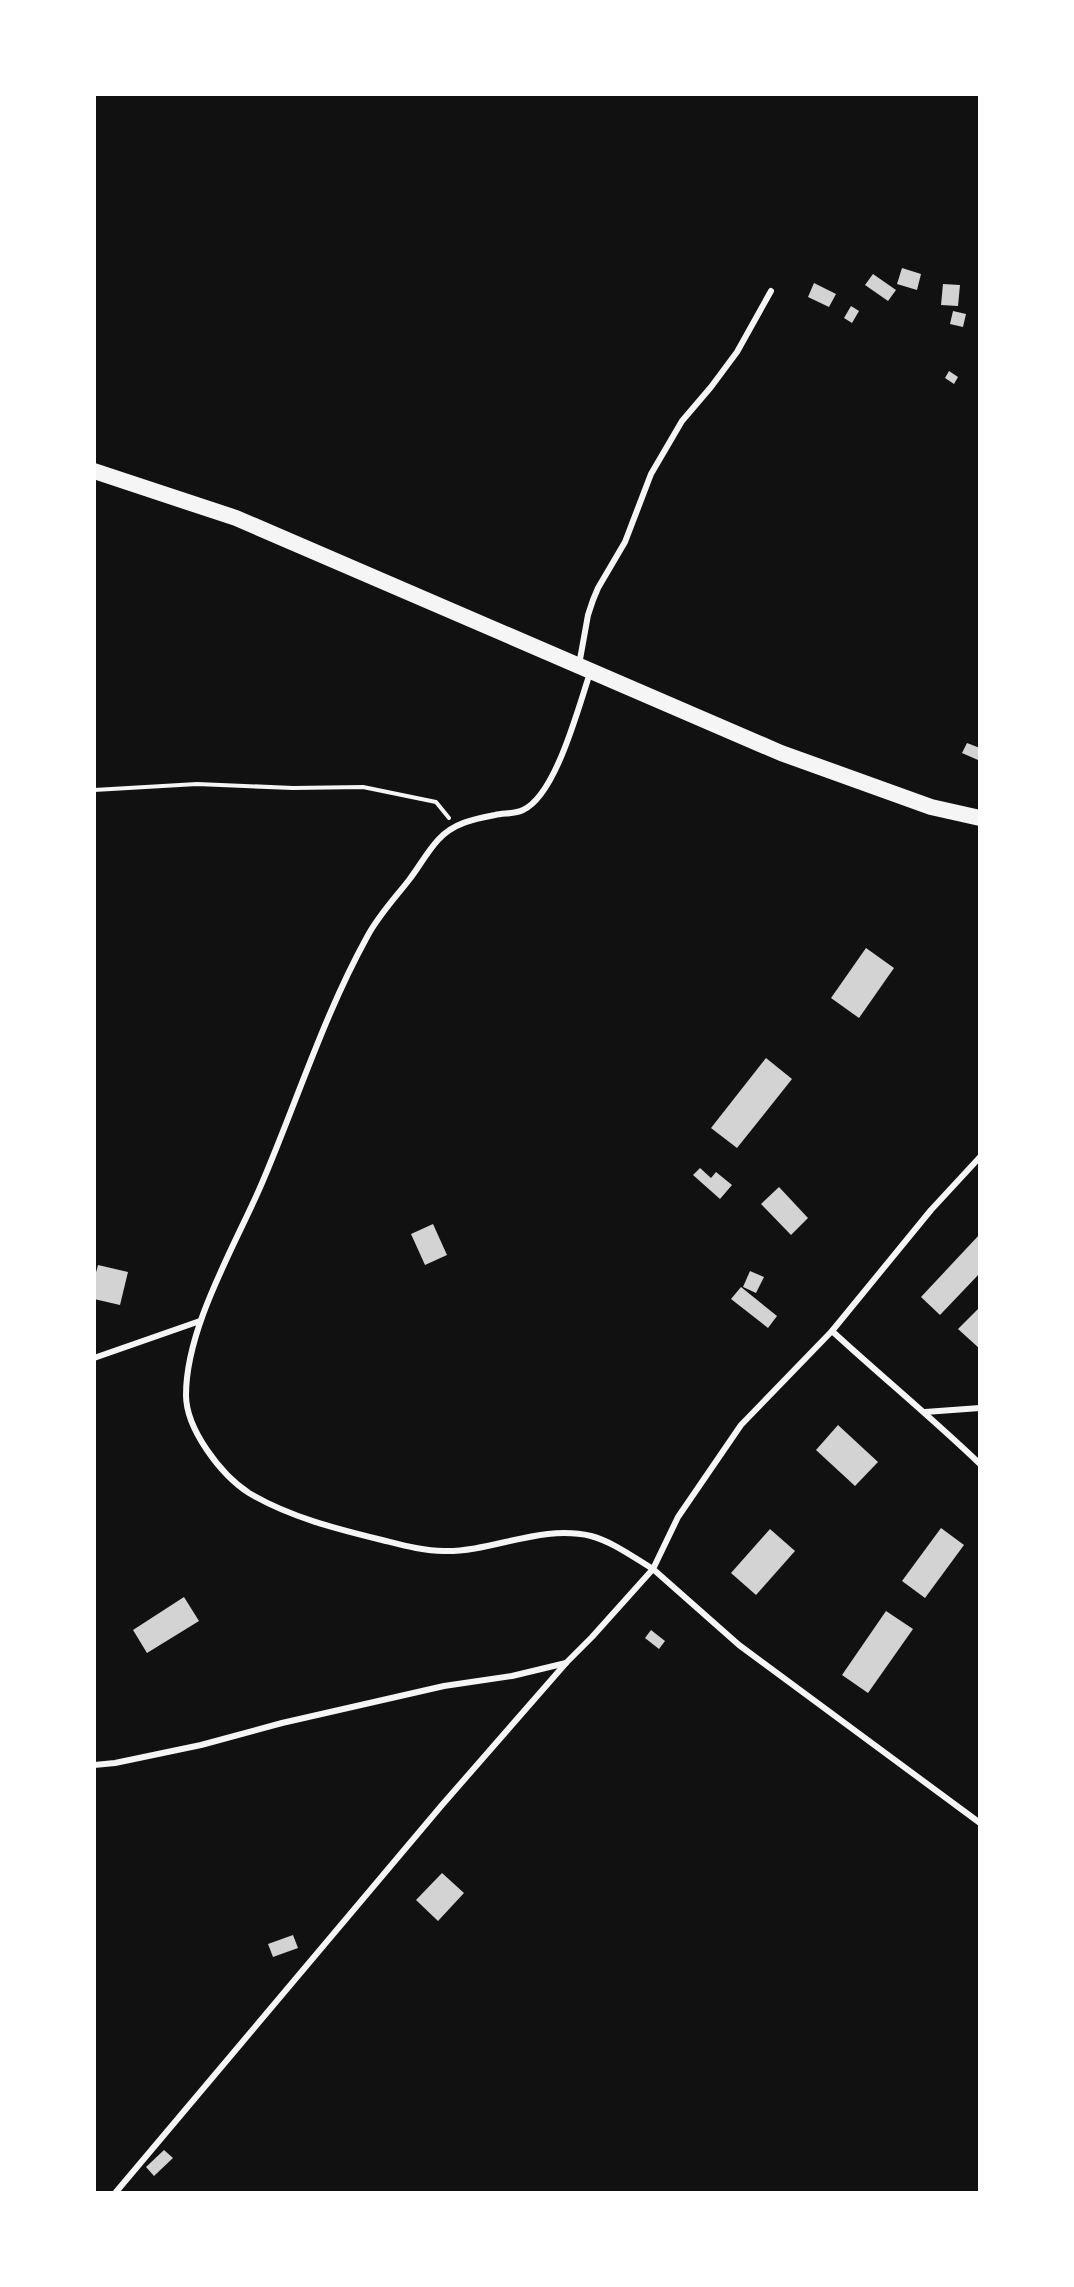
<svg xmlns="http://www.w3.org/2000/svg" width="1074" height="2287" font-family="Raleway,sans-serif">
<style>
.building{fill:#d3d3d3}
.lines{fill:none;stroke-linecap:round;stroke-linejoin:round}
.path{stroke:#f5f5f5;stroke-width:4}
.minor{stroke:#f5f5f5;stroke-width:6}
.trunk{stroke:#f5f5f5;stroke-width:16}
</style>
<rect width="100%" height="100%" fill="#111"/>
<g class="building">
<path d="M902,268L921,274L917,290L897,284Z"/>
<path d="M873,274L896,290L888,301L865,285Z"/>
<path d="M814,283L836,294L829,307L808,297Z"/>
<path d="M943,284L960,285L958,306L941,305Z"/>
<path d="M851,306L859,311L852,323L844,318Z"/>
<path d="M953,311L966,314L963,327L950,324Z"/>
<path d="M949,371L958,377L954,384L945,378Z"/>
<path d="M967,743L980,748L978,760L962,753Z"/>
<path d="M866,948L894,968L859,1018L831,998Z"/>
<path d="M766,1058L792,1079L737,1148L711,1128Z"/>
<path d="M700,1168L711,1178L716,1172L732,1185L720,1199L693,1175Z"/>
<path d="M779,1187L808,1218L791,1235L761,1204Z"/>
<path d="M433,1224L447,1255L425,1265L411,1234Z"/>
<path d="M980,1234V1273L940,1315L921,1297Z"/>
<path d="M98,1265L128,1272L120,1305L94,1299V1280Z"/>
<path d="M750,1271L764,1277L756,1293L743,1287Z"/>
<path d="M741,1287L777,1316L768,1328L731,1299Z"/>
<path d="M980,1307V1349L958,1329Z"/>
<path d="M838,1425L878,1462L855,1486L816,1450Z"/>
<path d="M941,1528L964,1545L925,1598L902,1581Z"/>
<path d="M770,1529L795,1551L756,1595L731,1573Z"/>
<path d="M184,1597L199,1621L147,1653L133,1630Z"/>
<path d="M886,1611L913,1629L868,1693L842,1675Z"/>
<path d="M651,1630L665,1641L659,1649L645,1638Z"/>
<path d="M442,1873L464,1893L438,1921L416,1900Z"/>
<path d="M293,1935L298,1948L273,1957L268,1944Z"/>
<path d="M164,2150L173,2158L154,2176L146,2167Z"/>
</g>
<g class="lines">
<path class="path" d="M94,790L197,784L293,788L363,787L436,802L449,818"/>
<g class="minor">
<path d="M579,665L588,615L593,600L598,588L625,542L651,474L682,421L711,387L737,352L771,291"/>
<path d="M980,1157L931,1210L832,1331L741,1425L678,1517L653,1569L739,1645L980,1823"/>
<path d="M832,1331C881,1376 932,1418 980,1464"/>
<path d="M94,1358L200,1321"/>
<path d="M925,1412L980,1408"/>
<path d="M94,1765L115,1763L201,1745L282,1723L444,1686L512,1676L566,1663"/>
<path d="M116,2192L442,1805L566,1663L592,1637L653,1569C633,1557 613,1542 591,1536C541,1524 493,1552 444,1551C423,1551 402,1545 382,1540C337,1529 289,1517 249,1493C221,1475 186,1429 186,1395C186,1327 235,1246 262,1183C297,1101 324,1015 367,937C378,916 395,898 409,880C419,867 427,852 438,840C453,823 474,819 495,815C504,813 515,814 523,810C556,795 578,708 590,673"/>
</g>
<path class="trunk" d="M94,471L236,518L781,753L931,807L980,818"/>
</g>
<rect width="1074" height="2287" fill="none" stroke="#ffffff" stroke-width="192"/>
</svg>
